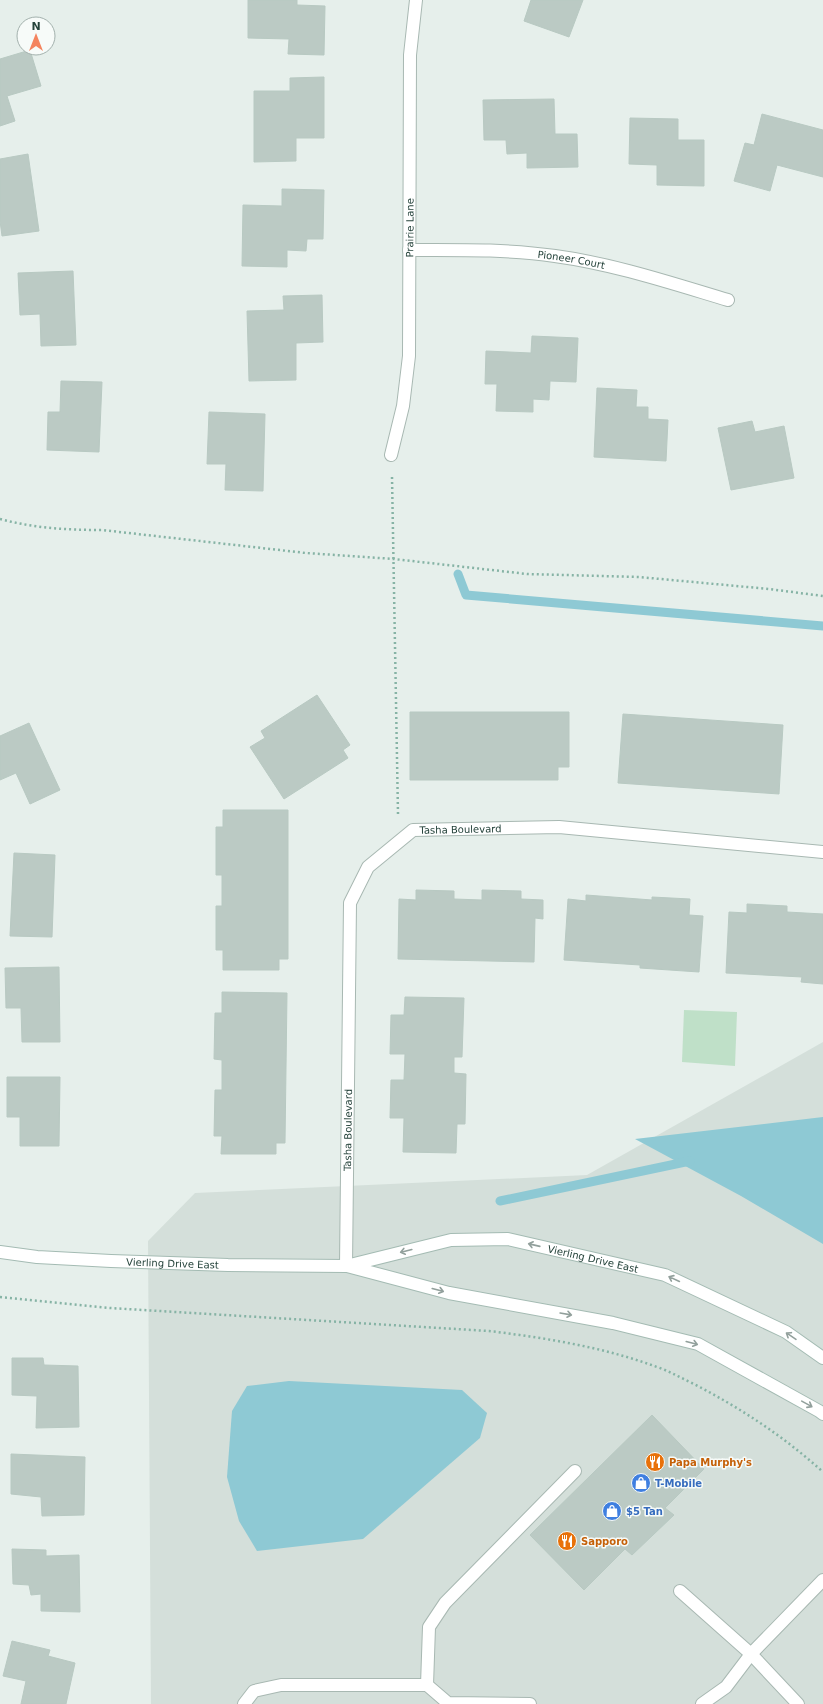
<svg xmlns="http://www.w3.org/2000/svg" width="823" height="1704" font-family="'DejaVu Sans',sans-serif">
<style>
.built{fill:#d4dfda}
.green{fill:#bfe0c8}
.water{fill:#8ec9d4}
.lines{fill:none;stroke-linecap:round;stroke-linejoin:round}
.stream{stroke:#8ec9d4;stroke-width:9}
.building{fill:#bbcac4;stroke:#b8c9c2}
.lane-casing{stroke:#a8b8b2;stroke-width:14}
.street-casing{stroke:#a8b8b2;stroke-width:14}
.secondary-casing{stroke:#a4bbb3;stroke-width:14}
.path{stroke:#86b3a5;stroke-width:2.5;stroke-dasharray:2 3;stroke-linecap:butt}
.lane{stroke:#fff;stroke-width:12}
.street{stroke:#fff;stroke-width:12}
.secondary{stroke:#fff;stroke-width:12}
.oneway{stroke:#92a09c}
.labels{text-anchor:middle;stroke-width:3;stroke-linejoin:round;paint-order:stroke}
.street-label{font-size:10px;fill:#24423a;stroke:#f7fbf9}
.food-label{font-size:10px;font-weight:bold;fill:#c56008;stroke:#f7fbf9;text-anchor:start}
.shop-label{font-size:10px;font-weight:bold;fill:#366cbe;stroke:#f7fbf9;text-anchor:start}
</style>
<rect width="100%" height="100%" fill="#e6efeb"/>
<path class="built" d="M823,1042V1704H151L148,1241L195,1193L587,1175Z"/>
<path class="green" d="M684,1010L737,1012L735,1066L682,1062Z"/>
<g class="water">
<path d="M823,1117V1244L741,1196L635,1139Z"/>
<path d="M289,1381L462,1390L487,1413L480,1438L363,1539L257,1551L239,1521L227,1477L232,1411L247,1386Z"/>
</g>
<g class="lines">
<g class="stream">
<path d="M458,574L466,595L823,626"/>
<path d="M500,1201L690,1161"/>
</g>
</g>
<g class="building">
<path d="M248,0H297V5L325,6L324,55L288,54L289,39L248,38Z"/>
<path d="M531,0H583L569,37L524,21Z"/>
<path d="M30,50L41,86L7,96L15,121L0,126V59Z"/>
<path d="M324,77V138H296V161L254,162V91H290V78Z"/>
<path d="M554,99L555,134H577L578,167L527,168V153L507,154L506,140H484L483,100Z"/>
<path d="M762,114L823,130V177L777,165L770,191L734,181L745,143L754,145Z"/>
<path d="M630,118L678,119V140H704V186L657,185V165L629,164Z"/>
<path d="M28,154L39,231L2,236L0,221V159Z"/>
<path d="M282,189L324,190L323,239H307L306,251L287,250V267L242,266L243,205L282,206Z"/>
<path d="M73,271L76,345L41,346L40,314L20,315L18,273Z"/>
<path d="M322,295L323,342L296,343V380L249,381L247,311L284,310L283,296Z"/>
<path d="M532,336L578,338L576,382L550,381L549,400L533,399V412L496,411L497,384H485L486,351L531,353Z"/>
<path d="M61,381L102,382L99,452L47,450L48,412H60Z"/>
<path d="M597,388L637,390L636,407H648V419L668,420L666,461L594,457Z"/>
<path d="M209,412L265,414L263,491L225,490L226,464H207Z"/>
<path d="M752,421L755,432L784,426L794,478L731,490L718,428Z"/>
<path d="M317,695L350,745L343,750L348,758L284,799L250,747L265,738L261,731Z"/>
<path d="M410,712H569V767H558V780H410Z"/>
<path d="M623,714L783,725L779,794L618,783Z"/>
<path d="M29,723L60,790L30,804L16,773L0,780V736Z"/>
<path d="M223,810H288V959H279V970H223V950H216V906H222V875H216V827H223Z"/>
<path d="M14,853L55,855L52,937L10,936Z"/>
<path d="M416,890L454,891V899L482,900V890L521,891V899L543,900V919L535,918L534,962L398,959L399,899L416,900Z"/>
<path d="M586,895L652,900V897L690,899L689,915L703,916L699,972L640,968V965L564,960L568,899L586,901Z"/>
<path d="M747,904L787,906V912L823,914V984L801,982L802,977L726,973L729,912L747,913Z"/>
<path d="M59,967L60,1042H22L21,1008H6L5,968Z"/>
<path d="M222,992L287,993L285,1143H276V1154H221L222,1136H214L215,1090H222V1060L214,1059L215,1013H222Z"/>
<path d="M405,997L464,998L462,1057H454V1073L466,1074L465,1124H457L456,1153L403,1152L404,1118H390L391,1080H404L405,1054H390L391,1015H404Z"/>
<path d="M7,1077H60L59,1146H20V1117H7Z"/>
<path d="M12,1358H43L44,1365L78,1366L79,1427L36,1428L37,1396L12,1395Z"/>
<path d="M652,1415L704,1469L665,1508L674,1515L632,1555L625,1549L584,1590L530,1535Z"/>
<path d="M11,1454L85,1457L84,1515L42,1516L41,1497L11,1494Z"/>
<path d="M12,1549L46,1550V1556L79,1555L80,1612L41,1611V1594L31,1595L29,1585L13,1584Z"/>
<path d="M12,1641L50,1650L48,1656L75,1663L66,1704H21L26,1681L3,1676Z"/>
</g>
<g class="lines">
<g class="lane-casing">
<g id="lane">
<path d="M680,1591L751,1654L798,1704"/>
<path d="M427,1685L429,1627L445,1603L575,1471"/>
<path d="M244,1704L254,1691L281,1685H427L448,1703L530,1704"/>
<path d="M702,1704L726,1687L751,1654L823,1580"/>
</g>
</g>
<g class="street-casing">
<g id="street">
<path id="s1" d="M409,250C457,250 507,249 555,256C614,264 671,283 728,300"/>
<path id="s2" d="M391,455L403,406L409,356L410,55L416,0"/>
<path id="s3" d="M346,1266L350,903L368,867L413,830L559,827L823,852"/>
</g>
</g>
<g class="secondary-casing">
<g id="secondary">
<path id="s4" d="M0,1252L37,1257L111,1261L228,1265L346,1266L451,1240L508,1239L665,1275L786,1332L823,1358"/>
<path d="M347,1266L449,1293L613,1323L698,1344L819,1411L823,1414"/>
</g>
</g>
<g class="path">
<path d="M392,477L398,814"/>
<path d="M0,519C34,528 66,530 102,530L306,553L394,559L527,574L639,577L769,589L823,596"/>
<path d="M0,1297L110,1308L489,1331C546,1338 603,1347 657,1367C669,1371 679,1377 690,1382C739,1407 782,1435 823,1472"/>
</g>
<use href="#lane" class="lane"/>
<use href="#street" class="street"/>
<use href="#secondary" class="secondary"/>
</g>
<defs><path id="oneway-shaft" d="M-6 0H5M1.5-3L5.5 0L1.5 3" fill="none" stroke-width="1.6" stroke-linecap="round" stroke-linejoin="round"/></defs>
<g class="oneway">
<use href="#oneway-shaft" transform="translate(534 1245) rotate(-167)"/>
<use href="#oneway-shaft" transform="translate(406 1251) rotate(166)"/>
<use href="#oneway-shaft" transform="translate(674 1279) rotate(-155)"/>
<use href="#oneway-shaft" transform="translate(438 1290) rotate(15)"/>
<use href="#oneway-shaft" transform="translate(566 1314) rotate(10)"/>
<use href="#oneway-shaft" transform="translate(791 1336) rotate(-146)"/>
<use href="#oneway-shaft" transform="translate(692 1343) rotate(15)"/>
<use href="#oneway-shaft" transform="translate(807 1404) rotate(29)"/>
</g>
<defs>
<g id="restaurant-disc" transform="scale(1)"><circle r="9.5" fill="#e8710a" stroke="#f7fbf9"/><path d="M-5-6h1v4h1v-4h1v4h1v-4h1v5L-1.5 .5V6h-2V.5L-5-1ZM5-6V6H3V1.5H1.5Q1.5-4 5-6Z" fill="#fff"/></g>
<g id="shop-disc" transform="scale(1)"><circle r="9.5" fill="#3f7fe0" stroke="#f7fbf9"/><path d="M-5-2.5h2.3a2.7 3.5 0 0 1 5.4 0H5L5.5 6h-11ZM-1.5-2.5h3a1.5 2.3 0 0 0-3 0Z" fill="#fff"/></g>
</defs>
<g fill-rule="evenodd">
<use href="#restaurant-disc" x="655" y="1462"/>
<use href="#shop-disc" x="641" y="1483"/>
<use href="#shop-disc" x="612" y="1511"/>
<use href="#restaurant-disc" x="567" y="1541"/>
</g>
<g class="labels">
<g class="street-label">
<text dy="4" stroke="none"><textPath href="#s2" startOffset="229">Prairie Lane</textPath></text>
<text dy="4" stroke="none"><textPath href="#s1" startOffset="163">Pioneer Court</textPath></text>
<text dy="4" stroke="none"><textPath href="#s3" startOffset="509">Tasha Boulevard</textPath></text>
<text dy="4" stroke="none"><textPath href="#s3" startOffset="136">Tasha Boulevard</textPath></text>
<text dy="4" stroke="none"><textPath href="#s4" startOffset="599">Vierling Drive East</textPath></text>
<text dy="4" stroke="none"><textPath href="#s4" startOffset="173">Vierling Drive East</textPath></text>
</g>
<g class="food-label">
<text x="669" y="1466">Papa Murphy's</text>
<text x="581" y="1545">Sapporo</text>
</g>
<g class="shop-label">
<text x="655" y="1487">T-Mobile</text>
<text x="626" y="1515">$5 Tan</text>
</g>
</g>
<g transform="translate(36 36)"><circle r="19" fill="#f7fbf9" stroke="#a3b1ad"/>
<path d="M0-3L7 15L0 10L-7 15Z" fill="#f4845f"/>
<text y="-6" font-size="11" font-weight="bold" text-anchor="middle" fill="#24423a">N</text>
</g>
</svg>
